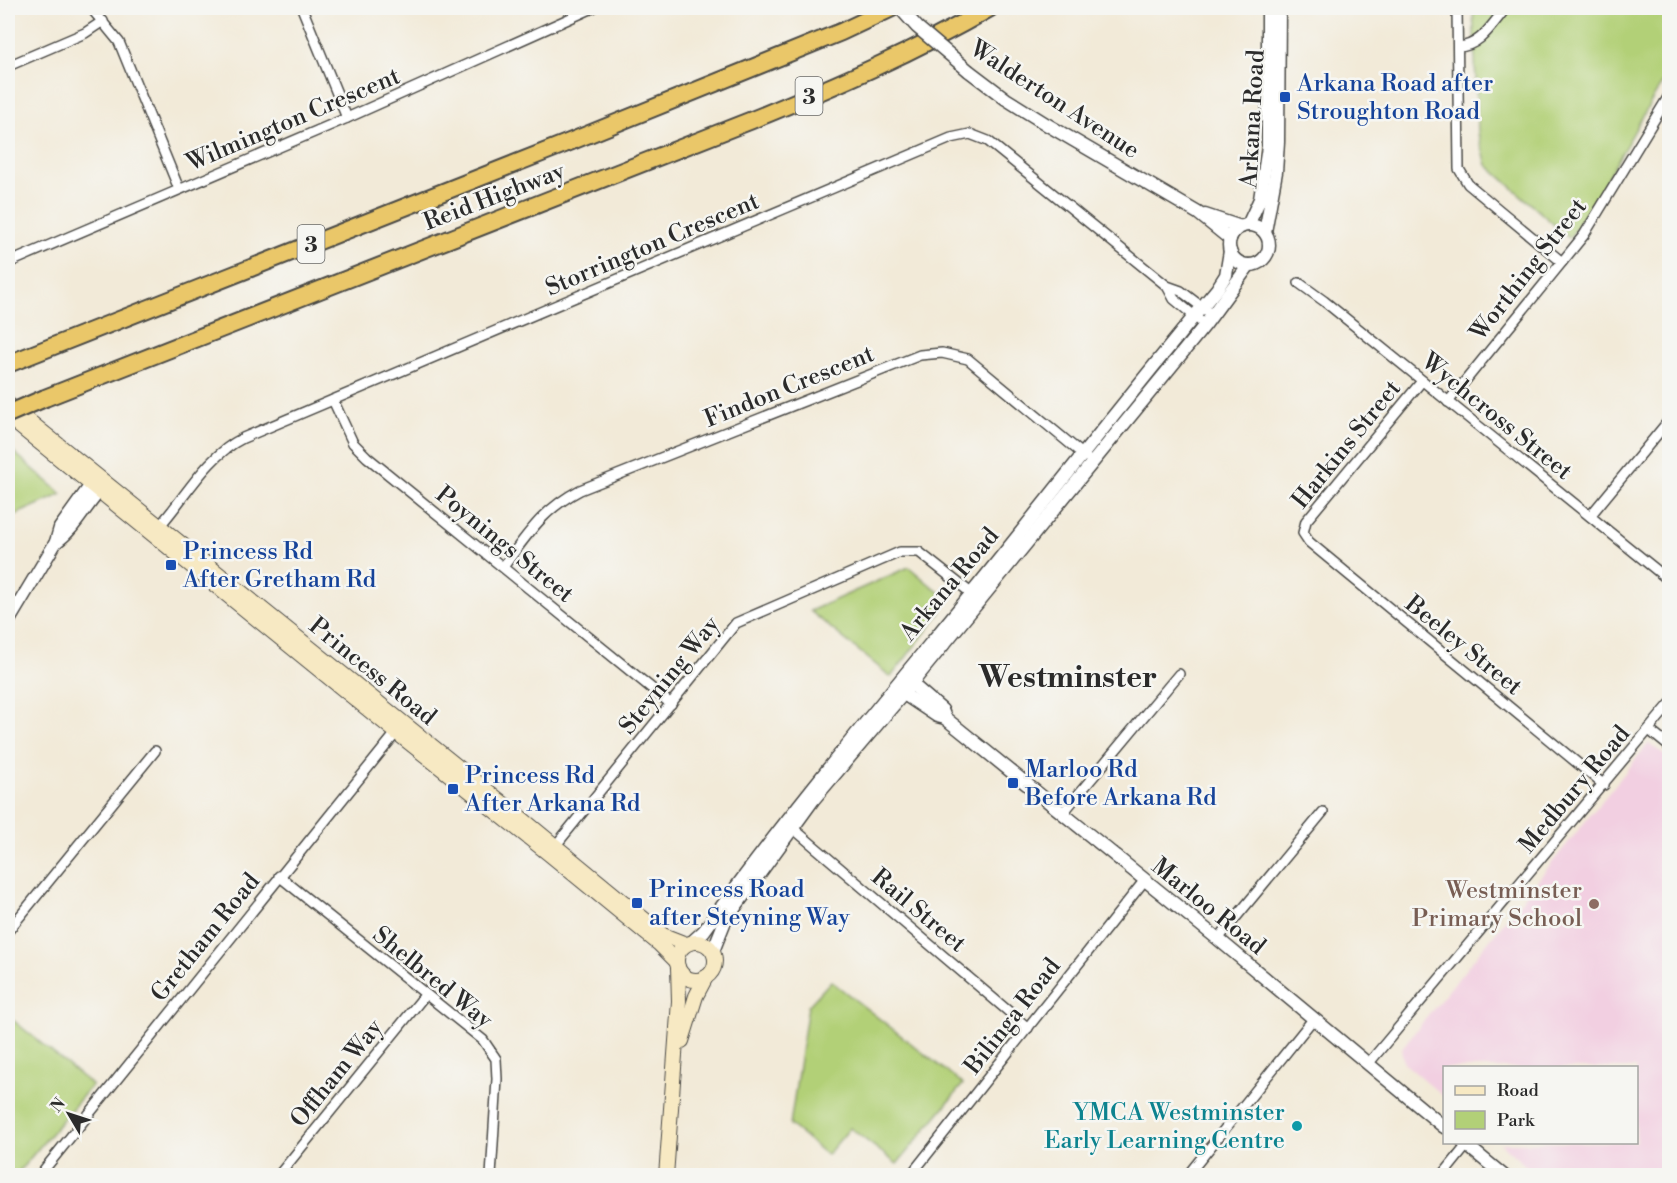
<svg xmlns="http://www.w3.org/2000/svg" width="1677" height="1183" font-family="'Libre Bodoni',serif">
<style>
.built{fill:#f2cfe1}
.green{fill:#b2d077;stroke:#6e7e51;stroke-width:1.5}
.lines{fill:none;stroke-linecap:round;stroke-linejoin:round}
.minor-casing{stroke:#494845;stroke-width:12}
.tertiary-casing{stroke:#494845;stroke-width:15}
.secondary-casing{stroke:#494845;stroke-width:16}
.motorway-casing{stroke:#494845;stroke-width:20}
.minor{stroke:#fff;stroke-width:9}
.tertiary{stroke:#fff;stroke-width:12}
.secondary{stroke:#f7e9c3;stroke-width:14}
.motorway{stroke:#eac769;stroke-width:16}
.tertiary-bridge-casing{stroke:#494845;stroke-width:15;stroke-linecap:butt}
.motorway-bridge-casing{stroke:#494845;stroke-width:20;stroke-linecap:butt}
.tertiary-bridge{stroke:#fff;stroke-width:12}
.motorway-bridge{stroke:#eac769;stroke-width:16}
.transit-dot{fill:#1a4fb4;stroke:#f6f6f2;stroke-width:2}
.education-dot{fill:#8d6e63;stroke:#f6f6f2;stroke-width:2}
.culture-dot{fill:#0f9aa8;stroke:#f6f6f2;stroke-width:2}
.labels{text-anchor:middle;stroke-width:5;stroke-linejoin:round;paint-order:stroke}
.shield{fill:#f6f6f2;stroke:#686867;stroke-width:1.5}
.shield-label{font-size:22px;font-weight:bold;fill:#2b2b2b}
.transit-label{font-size:24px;fill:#164399;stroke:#f6f6f2;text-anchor:start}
.street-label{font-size:24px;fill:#2b2b2b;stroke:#f6f6f2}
.education-label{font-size:24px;fill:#785e54;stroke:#f6f6f2;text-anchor:end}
.culture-label{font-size:24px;fill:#0d838f;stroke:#f6f6f2;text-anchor:end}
.district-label{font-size:30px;font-weight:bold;fill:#2b2b2b;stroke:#f6f6f2}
</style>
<rect width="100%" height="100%" fill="#f6f6f2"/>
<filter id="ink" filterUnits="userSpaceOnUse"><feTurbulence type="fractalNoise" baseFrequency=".0167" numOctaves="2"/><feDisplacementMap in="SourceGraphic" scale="12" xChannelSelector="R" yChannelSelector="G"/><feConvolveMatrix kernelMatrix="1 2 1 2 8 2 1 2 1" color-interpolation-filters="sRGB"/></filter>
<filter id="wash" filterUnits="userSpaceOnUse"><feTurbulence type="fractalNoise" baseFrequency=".008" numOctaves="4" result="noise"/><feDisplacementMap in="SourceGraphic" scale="24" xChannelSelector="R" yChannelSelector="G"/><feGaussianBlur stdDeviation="1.35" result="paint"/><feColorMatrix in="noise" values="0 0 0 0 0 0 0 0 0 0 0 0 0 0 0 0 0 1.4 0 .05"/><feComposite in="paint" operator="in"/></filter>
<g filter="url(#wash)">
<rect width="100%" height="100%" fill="#f2ead8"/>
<path class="built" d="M1649,743L1670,760L1669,1175H1536L1500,1143L1636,1142V1068H1444V1097L1404,1063L1401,1049Z"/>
<g class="green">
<path d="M1473,8H1663L1669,13V74L1659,88L1584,219L1569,238L1487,165L1478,134Z"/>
<path d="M8,447L62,494L8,518Z"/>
<path d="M909,567L941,594V612L891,677L810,611Z"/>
<path d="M831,981L963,1084L897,1164L850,1128L827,1155L790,1125L808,1006Z"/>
<path d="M8,1016L92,1085L16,1175H8Z"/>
</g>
</g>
<g filter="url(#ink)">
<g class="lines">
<g class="minor-casing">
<g id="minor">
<path d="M91,8L119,42L179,189"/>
<path d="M302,8L347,118"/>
<path d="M1457,8L1459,169L1468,184L1562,262"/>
<path d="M1458,47C1481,46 1492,24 1506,8"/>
<path d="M8,66L85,33L103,21"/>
<path d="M8,263L347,118L593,8"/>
<path d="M1299,283L1324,301L1670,581"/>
<path d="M1167,286L1174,299L1205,325"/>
<path d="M1422,381L1306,521L1303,533L1309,542L1604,785"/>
<path d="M333,400L353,443L367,457L671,704"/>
<path d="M1448,402L1584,235L1670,94"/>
<path d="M1590,516L1670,419"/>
<path d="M156,530C184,500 205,457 243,438L951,138L970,134L988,141L1167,286L1181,291L1207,311"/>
<path d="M503,567C528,534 542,510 580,490L920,355L942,353L968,359L1086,457"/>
<path d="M1649,730L1670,747"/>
<path d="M1062,814L1179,674"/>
<path d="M788,824L1028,1028"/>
<path d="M552,850L736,623L900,552H919L976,597"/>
<path d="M279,876L483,1040L496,1059L497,1079L491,1176"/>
<path d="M8,931L155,751"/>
<path d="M1218,939L1323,812"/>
<path d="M1368,1064L1670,704"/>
<path d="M39,1176L400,728"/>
<path d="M278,1176L425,995"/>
<path d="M910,1176L1144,881"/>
<path d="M1187,1176L1314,1018"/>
<path d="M1442,1176L1467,1145"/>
</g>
</g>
<g class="tertiary-casing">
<g id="tertiary">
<path d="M969,71L1006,99L1046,124L1198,213L1230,239"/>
<path d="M1205,215L1241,227"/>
<path d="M1248,225L1260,199L1268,147V8"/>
<circle cx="1249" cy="245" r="20"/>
<path d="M1265,232L1276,172L1278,142L1279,8"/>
<path d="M56,542C77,527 87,502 106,484"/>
<path d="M8,622L56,542L60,528L96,478"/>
<path d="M906,679L942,710L945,718"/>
<path d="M898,690L937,716L945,718L1218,939L1444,1127"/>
<path d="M693,941L704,931C788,814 881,704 972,593C1054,492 1133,389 1217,289L1226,275L1230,251"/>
<path d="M713,951L725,921L813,800L903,694L1205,325L1249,265"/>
<path d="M1463,1142L1504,1176"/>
</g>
</g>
<g class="secondary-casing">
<g id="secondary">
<path d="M8,404L514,812L644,919L663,935L686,944"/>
<path d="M8,417L397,733L549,854L659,944L677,962"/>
<circle cx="696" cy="961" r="19"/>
<path d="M682,1041L696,996L706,977"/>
<path d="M666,1176L679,1001L678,967"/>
</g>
</g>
<g class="motorway-casing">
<g id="motorway">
<path d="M8,364L567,143L841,32L892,8"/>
<path d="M45,398L752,120C833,87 914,52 990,8"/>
</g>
</g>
<use href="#minor" class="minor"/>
<use href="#tertiary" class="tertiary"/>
<use href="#secondary" class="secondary"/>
<use href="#motorway" class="motorway"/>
<g class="tertiary-bridge-casing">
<path id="tertiary-bridge" d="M900,8L917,27L969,71"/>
</g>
<g class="motorway-bridge-casing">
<path id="motorway-bridge" d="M8,414L45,398"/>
</g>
<use href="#tertiary-bridge" class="tertiary-bridge"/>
<use href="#motorway-bridge" class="motorway-bridge"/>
</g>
</g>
<g class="transit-dot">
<rect x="1279" y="91" width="12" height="12" rx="3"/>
<rect x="165" y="559" width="12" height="12" rx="3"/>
<rect x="1007" y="777" width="12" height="12" rx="3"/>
<rect x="447" y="783" width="12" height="12" rx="3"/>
<rect x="631" y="897" width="12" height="12" rx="3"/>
</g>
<circle class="education-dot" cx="1594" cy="904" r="6"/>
<circle class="culture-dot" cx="1297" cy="1126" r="6"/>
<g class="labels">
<g class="shield">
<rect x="795.5" y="77" width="27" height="38" rx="4.5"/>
<rect x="297.5" y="225" width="27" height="38" rx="4.5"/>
</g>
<g class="shield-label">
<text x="809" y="104">3</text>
<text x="311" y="252">3</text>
</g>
<g class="transit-label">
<text x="1297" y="91">Arkana Road after<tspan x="1297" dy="28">Stroughton Road</tspan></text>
<text x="183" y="559">Princess Rd<tspan x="183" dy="28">After Gretham Rd</tspan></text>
<text x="1025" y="777">Marloo Rd<tspan x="1025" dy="28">Before Arkana Rd</tspan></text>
<text x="465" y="783">Princess Rd<tspan x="465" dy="28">After Arkana Rd</tspan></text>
<text x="649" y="897">Princess Road<tspan x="649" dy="28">after Steyning Way</tspan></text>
</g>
<g class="street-label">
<text transform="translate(1055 99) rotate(33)" y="8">Walderton Avenue</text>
<text transform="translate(293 119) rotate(-23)" y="8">Wilmington Crescent</text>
<text transform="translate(1252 119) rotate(-87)" y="8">Arkana Road</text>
<text transform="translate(494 196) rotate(-21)" y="8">Reid Highway</text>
<text transform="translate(652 244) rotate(-23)" y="8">Storrington Crescent</text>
<text transform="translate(1528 269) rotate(-52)" y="8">Worthing Street</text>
<text transform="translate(789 386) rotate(-22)" y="8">Findon Crescent</text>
<text transform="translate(1497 416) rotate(39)" y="8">Wychcross Street</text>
<text transform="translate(1346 444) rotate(-51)" y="8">Harkins Street</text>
<text transform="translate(505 544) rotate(39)" y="8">Poynings Street</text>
<text transform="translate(949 584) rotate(-50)" y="8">Arkana Road</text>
<text transform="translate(1464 645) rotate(39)" y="8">Beeley Street</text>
<text transform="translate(373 671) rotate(39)" y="8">Princess Road</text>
<text transform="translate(669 675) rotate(-51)" y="8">Steyning Way</text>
<text transform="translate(1574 789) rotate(-50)" y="8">Medbury Road</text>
<text transform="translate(1209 906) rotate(39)" y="8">Marloo Road</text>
<text transform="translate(919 910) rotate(40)" y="8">Rail Street</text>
<text transform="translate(205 937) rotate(-51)" y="8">Gretham Road</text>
<text transform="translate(433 977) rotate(39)" y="8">Shelbred Way</text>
<text transform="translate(1012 1016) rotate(-52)" y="8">Bilinga Road</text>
<text transform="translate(336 1073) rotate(-51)" y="8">Offham Way</text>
</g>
<g class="education-label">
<text x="1582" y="898">Westminster<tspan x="1582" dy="28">Primary School</tspan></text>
</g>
<g class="culture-label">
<text x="1285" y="1120">YMCA Westminster<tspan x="1285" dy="28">Early Learning Centre</tspan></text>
</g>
<g class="district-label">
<text x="1068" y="687">Westminster</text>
</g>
</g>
<rect width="1677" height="1183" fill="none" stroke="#f6f6f2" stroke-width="30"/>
<rect x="1443" y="1066" width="195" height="78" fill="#f6f6f2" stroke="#a5a5a2" stroke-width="1.5"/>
<rect x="1455" y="1086" width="30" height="9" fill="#f7e9c3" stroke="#a5a5a2" stroke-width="1.5"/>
<text x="1497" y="1096" font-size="18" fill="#2b2b2b">Road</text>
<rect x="1455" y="1111" width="30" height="18" fill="#b2d077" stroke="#a5a5a2" stroke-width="1.5"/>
<text x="1497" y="1126" font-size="18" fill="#2b2b2b">Park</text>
<g transform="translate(69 1114) rotate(309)" stroke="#f6f6f2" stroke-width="4.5" paint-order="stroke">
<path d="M0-4.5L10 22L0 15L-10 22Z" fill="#2b2b2b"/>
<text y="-9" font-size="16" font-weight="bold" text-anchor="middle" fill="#2b2b2b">N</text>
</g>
</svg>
